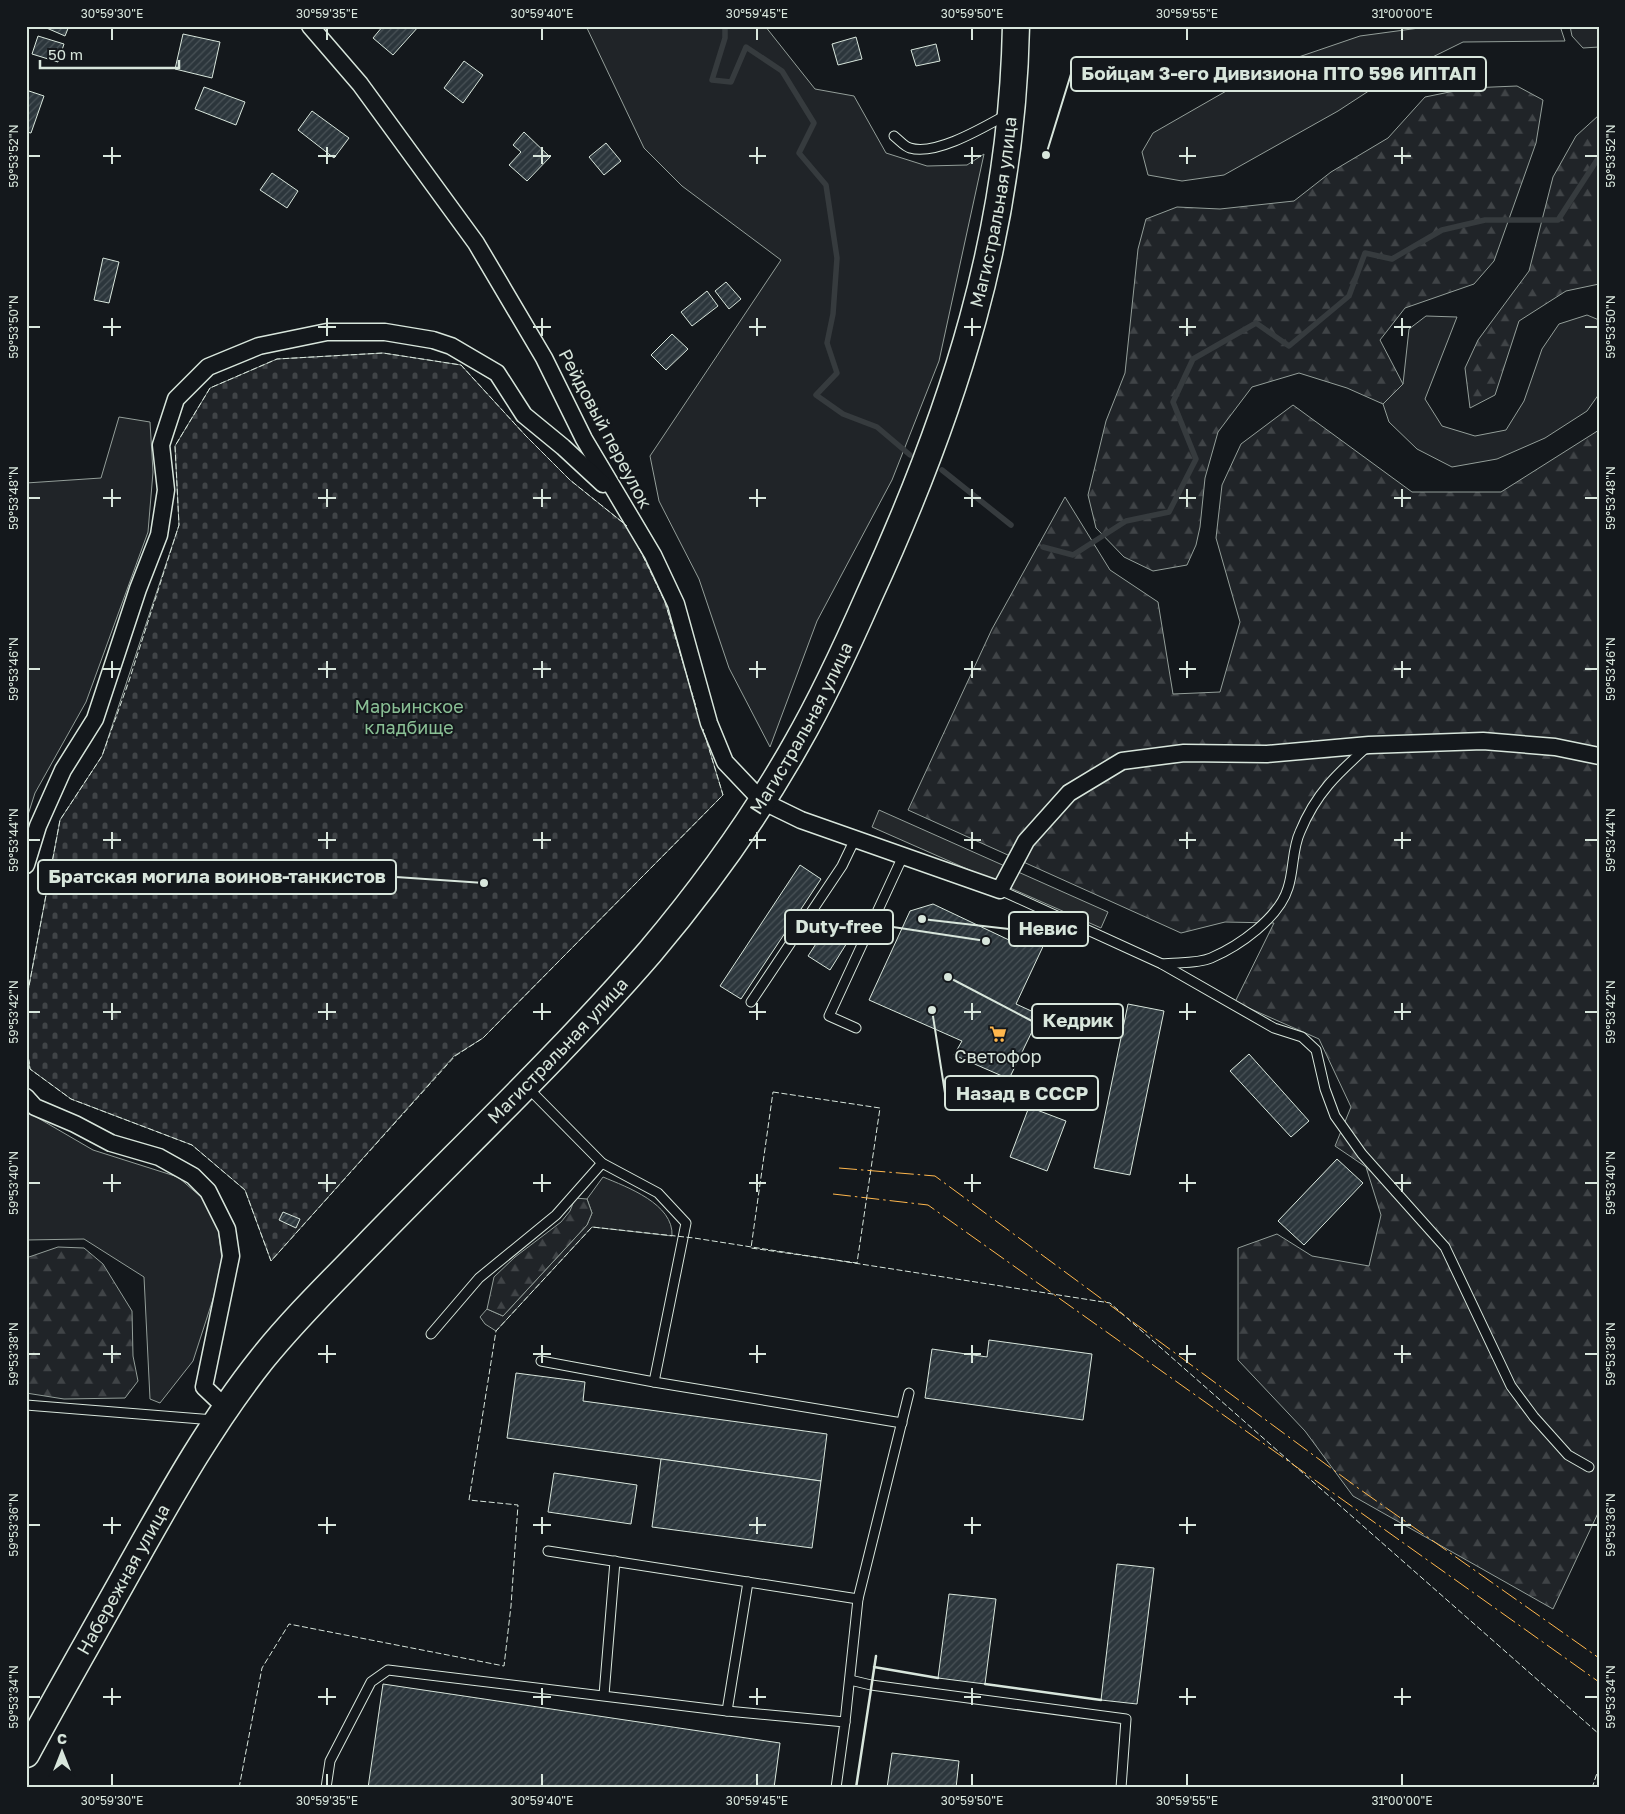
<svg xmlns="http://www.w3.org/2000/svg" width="1625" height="1814" font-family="'Golos Text',sans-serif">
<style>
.green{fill:#202428;stroke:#939e99}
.forest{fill:url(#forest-firs);stroke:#939e99}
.cemetery{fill:url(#cemetery-stones);stroke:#939e99}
.parking{fill:#24282b;stroke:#939e99}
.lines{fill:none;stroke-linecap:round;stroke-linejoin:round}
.stream{stroke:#363b3e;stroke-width:5.5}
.building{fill:url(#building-hatch);stroke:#d8e6dc}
.service-casing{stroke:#d8e6dc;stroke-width:11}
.minor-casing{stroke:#d8e6dc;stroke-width:19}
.primary-casing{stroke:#d8e6dc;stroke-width:29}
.service{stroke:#14181c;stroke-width:9}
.minor{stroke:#14181c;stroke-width:16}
.primary{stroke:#14181c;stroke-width:26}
.fence{stroke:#d8e6dc;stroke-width:1;stroke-dasharray:6 2.5;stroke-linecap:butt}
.wall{stroke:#d8e6dc;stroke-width:2.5}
.power{stroke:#ffb74d;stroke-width:1;stroke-dasharray:18 4 2.5 4;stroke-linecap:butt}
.ticks{fill:none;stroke:#d8e6dc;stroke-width:2}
.labels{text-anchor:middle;stroke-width:4;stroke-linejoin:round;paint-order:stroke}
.street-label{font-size:18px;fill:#d8e6dc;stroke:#14181c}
.park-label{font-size:18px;fill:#8ac095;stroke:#14181c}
.poi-label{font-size:18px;fill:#d8e6dc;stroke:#14181c}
.leader{fill:none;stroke:#d8e6dc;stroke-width:2}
.callout-dot{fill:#d8e6dc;stroke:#14181c;stroke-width:2}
.callout{fill:#14181c;stroke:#d8e6dc;stroke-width:2}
.callout-label{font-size:19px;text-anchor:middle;font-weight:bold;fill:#d8e6dc}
.neatline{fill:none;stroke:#d8e6dc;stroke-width:2}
.ticks-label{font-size:12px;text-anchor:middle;fill:#d8e6dc}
</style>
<defs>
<pattern id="forest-firs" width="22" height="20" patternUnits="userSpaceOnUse" patternTransform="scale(1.25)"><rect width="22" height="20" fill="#202428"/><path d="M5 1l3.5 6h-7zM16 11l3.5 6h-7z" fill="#404447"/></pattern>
<pattern id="cemetery-stones" width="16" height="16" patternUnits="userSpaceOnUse" patternTransform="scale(1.25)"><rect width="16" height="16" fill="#202428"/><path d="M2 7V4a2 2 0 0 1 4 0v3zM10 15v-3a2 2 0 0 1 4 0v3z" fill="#404447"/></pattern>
<pattern id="building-hatch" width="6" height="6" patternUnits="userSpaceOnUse" patternTransform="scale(1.25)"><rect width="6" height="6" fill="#2c363c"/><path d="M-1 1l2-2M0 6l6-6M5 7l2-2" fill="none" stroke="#4a5358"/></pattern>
</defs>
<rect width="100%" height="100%" fill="#14181c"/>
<g class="green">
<path d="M586,26H765L815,89L854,96L886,153L927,166L967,165L984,154L939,361L892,480L817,621L770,747L729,668L699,579L659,501L650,456L781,260L682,186L644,148Z"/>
<path d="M1434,26H1560L1565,41L1463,42L1384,81L1338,111L1224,175L1182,181L1148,175L1142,152L1153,133L1228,90L1250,70L1281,63L1360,36Z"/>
<path d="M1570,26H1599V47L1583,48L1572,36Z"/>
<path d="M1587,315L1599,320V394L1587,411L1545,438L1497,459L1452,467L1417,449L1389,422L1383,404L1403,384L1409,329L1426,316L1457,317L1425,399L1442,426L1475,436L1506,430L1524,401L1542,349L1559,324Z"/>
<path d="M119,417L150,422L153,472L148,532L86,702L35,793L26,821V483L101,478Z"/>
<path d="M26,1111L93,1150L178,1177L216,1210L223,1268L193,1361L160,1403L150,1399L144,1277L84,1239L26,1240Z"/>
<path d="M603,1177C627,1187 674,1204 672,1236L592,1227L496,1331L485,1324L480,1317L487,1309L503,1316L587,1225L592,1213L587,1199Z"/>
</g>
<g class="forest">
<path d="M1517,86L1543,100L1536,143L1494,261L1474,284L1405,308L1380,340L1403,384L1383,404L1347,388L1299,373L1252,387L1218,432L1205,478L1200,527L1196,545L1187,565L1153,571L1124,557L1096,528L1088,495L1106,421L1125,373L1138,249L1146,219L1177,207L1220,209L1294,201L1331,172L1388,138L1425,97L1469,88Z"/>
<path d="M1599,115V284L1566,291L1519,321L1495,395L1470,408L1465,368L1478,340L1529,271L1553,177L1576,136Z"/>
<path d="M1293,405L1412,492H1501L1599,430V1511L1553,1609L1353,1496L1305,1431L1238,1360V1248L1277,1234L1312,1256L1369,1266L1381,1215L1366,1167L1335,1146L1351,1107L1319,1039L1235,1002L1274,923L1225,922L1181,933L908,810L992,629L1065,497L1110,570L1158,602L1173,694L1220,692L1240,622L1216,538L1222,485L1241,444Z"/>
<path d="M575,1198L587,1199L592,1213L587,1225L503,1316L487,1309L494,1277L515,1257L561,1222L570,1211Z"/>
<path d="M58,1247L84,1248L103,1264L132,1311L133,1356L138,1381L125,1398L64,1399L26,1393V1258Z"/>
</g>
<path class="cemetery" d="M383,353L461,365L525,435L570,480L631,529L665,602L723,795L483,1038L454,1056L271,1261L245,1190L192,1145L71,1099L30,1069L26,1041V1002L60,820L102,756L179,525L175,446L210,388L277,359Z"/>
<path class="parking" d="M879,810L1108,912L1101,928L872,827Z"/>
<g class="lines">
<g class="stream">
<path d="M725,26V38L712,80L731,82L746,47L782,71L814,123L799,153L826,185L837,258L833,314L827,343L837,373L816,395L843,414L877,427L910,455"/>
<path d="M942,470L1011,525"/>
<path d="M1043,547L1073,555L1126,521L1169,512L1196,459L1173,402L1193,359L1256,323L1289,346L1349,296L1365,253L1392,259L1442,230L1485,220H1558L1599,157"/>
</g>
</g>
<g class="building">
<path d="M42,26H69L65,36Z"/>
<path d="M383,26H419L393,55L373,38Z"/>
<path d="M183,34L220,42L212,78L175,69Z"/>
<path d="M38,36L64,44L58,62L32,54Z"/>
<path d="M856,37L862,59L838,65L832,44Z"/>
<path d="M936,44L940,61L916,66L911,50Z"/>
<path d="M464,61L483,75L463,103L444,88Z"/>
<path d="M204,87L245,102L236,125L195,109Z"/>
<path d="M26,90L44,96L31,133L26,132Z"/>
<path d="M312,111L349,138L334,158L298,130Z"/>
<path d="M524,132L550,157L527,181L509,165L521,152L513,145Z"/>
<path d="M606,143L621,161L604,175L589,157Z"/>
<path d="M272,173L298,191L287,208L260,190Z"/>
<path d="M103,258L119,262L109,303L94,300Z"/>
<path d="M726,282L741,299L729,309L715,291Z"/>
<path d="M707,291L718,306L692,326L681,312Z"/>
<path d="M672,334L688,349L666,370L651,355Z"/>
<path d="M800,865L821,879L741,999L720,986Z"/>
<path d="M933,904L1009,940L1016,924L1047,938L1016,1004L1040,1015L1009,1079L954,1055L962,1041L869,1000L910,911Z"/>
<path d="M829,924L850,938L830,970L808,956Z"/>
<path d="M1128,1004L1164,1011L1130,1175L1094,1168Z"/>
<path d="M1249,1054L1309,1121L1291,1137L1230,1071Z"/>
<path d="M1029,1107L1066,1121L1047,1171L1010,1157Z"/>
<path d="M1337,1159L1363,1183L1304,1245L1278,1221Z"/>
<path d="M283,1212L300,1219L296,1228L279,1220Z"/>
<path d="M989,1340L1092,1354L1083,1420L925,1398L932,1349L987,1357Z"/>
<path d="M516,1373L585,1382L583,1401L827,1434L821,1481L507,1438Z"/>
<path d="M661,1459L821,1481L812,1548L652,1527Z"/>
<path d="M554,1473L637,1485L631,1524L548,1512Z"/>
<path d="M1117,1564L1154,1568L1137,1704L1101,1700Z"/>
<path d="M949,1594L996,1599L985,1684L938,1678Z"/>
<path d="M383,1684L780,1743L774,1788H368Z"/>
<path d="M892,1753L959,1761L956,1788H887Z"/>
</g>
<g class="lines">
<g class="service-casing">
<g id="service">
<path d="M894,136C899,140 905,147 910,148C936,156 984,127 1006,115"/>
<path d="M1000,890L1162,964L1274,1028L1302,1037L1316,1050L1325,1089L1335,1116L1362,1154L1445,1247L1511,1386L1534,1417L1568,1455L1589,1467"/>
<path d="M1162,964C1177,962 1197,964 1211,958C1239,946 1279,918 1288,888C1294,870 1292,849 1300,832C1316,793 1337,774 1368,746"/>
<path d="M751,1002L842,866L855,839"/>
<path d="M856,1028L829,1016L903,856"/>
<path d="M528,1088L602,1163L658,1193L686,1223L654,1382"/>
<path d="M431,1334L479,1278L556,1215L602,1163"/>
<path d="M541,1361L654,1382L902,1423"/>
<path d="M26,1405L214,1420"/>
<path d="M548,1551L858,1599"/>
<path d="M850,1680L871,1685L1126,1719L1121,1788"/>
<path d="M604,1695L615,1561"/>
<path d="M727,1711L748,1582"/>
<path d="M845,1722L858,1599L909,1393"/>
<path d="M326,1788L330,1761L371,1682L388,1670L727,1711L845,1722L836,1788"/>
</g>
</g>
<g class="minor-casing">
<g id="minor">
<path d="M310,26L360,84L476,243L544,358L584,439L653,555L676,604L709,723L725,762L762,801L801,820L1000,890L1026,841L1069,793L1122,761L1184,753L1267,754L1369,745L1483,741L1555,747L1599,756"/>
<path d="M26,865L38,826L63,770L95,719L138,589L159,535L166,490L161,445L176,399L208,367L259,346L327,332H385L433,340L451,346L497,373L524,415L563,447L603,484"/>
<path d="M26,1097L35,1107L75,1124L111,1143L159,1157L193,1176L208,1191L227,1229L231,1256L204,1387L225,1407"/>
</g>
</g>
<g class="primary-casing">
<g id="primary">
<path id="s1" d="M26,1754C60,1691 96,1629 131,1566C171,1495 211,1423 262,1359C294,1319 331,1283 366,1247C461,1149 561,1055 650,952C704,888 756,816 797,743C824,696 847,646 869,596C954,411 1012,232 1016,26"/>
</g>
</g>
<use href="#service" class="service"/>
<use href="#minor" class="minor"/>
<use href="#primary" class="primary"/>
<g class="fence">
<path d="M639,548L665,602L697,710"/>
<path d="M26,1002L60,820L102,756L129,681L179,525L175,446L210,388L277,359L383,353L461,365L525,435L570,480L627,526"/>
<path d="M26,1041L30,1069L71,1099L192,1145L245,1190L271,1261L455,1056L483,1038L723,795L703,729"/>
<path d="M773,1092L880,1108L857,1263L751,1248Z"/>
<path d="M239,1788L262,1668L289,1624L504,1666L511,1606L518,1505L469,1500L496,1331L592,1227L694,1238L1110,1303L1599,1734"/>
<path d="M1592,1788L1599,1767"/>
</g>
<g class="wall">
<path d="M874,1667L938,1678"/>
<path d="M985,1684L1101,1700"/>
<path d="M856,1788L876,1656"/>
</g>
<g class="power">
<path d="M839,1168L935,1176L1358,1488L1599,1658"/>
<path d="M833,1194L928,1205L1599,1682"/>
</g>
</g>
<path class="ticks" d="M112,28V40M327,28V40M542,28V40M757,28V40M972,28V40M1187,28V40M1402,28V40M112,147V164M327,147V164M542,147V164M757,147V164M972,147V164M1187,147V164M1402,147V164M28,156H40M103,156H121M318,156H336M533,156H551M749,156H766M964,156H981M1179,156H1196M1394,156H1411M1585,156H1598M112,318V336M327,318V336M542,318V336M757,318V336M972,318V336M1187,318V336M1402,318V336M28,327H40M103,327H121M318,327H336M533,327H551M749,327H766M964,327H981M1179,327H1196M1394,327H1411M1585,327H1598M112,489V507M327,489V507M542,489V507M757,489V507M972,489V507M1187,489V507M1402,489V507M28,498H40M103,498H121M318,498H336M533,498H551M749,498H766M964,498H981M1179,498H1196M1394,498H1411M1585,498H1598M112,661V678M327,661V678M542,661V678M757,661V678M972,661V678M1187,661V678M1402,661V678M28,669H40M103,669H121M318,669H336M533,669H551M749,669H766M964,669H981M1179,669H1196M1394,669H1411M1585,669H1598M112,832V849M327,832V849M542,832V849M757,832V849M972,832V849M1187,832V849M1402,832V849M28,840H40M103,840H121M318,840H336M533,840H551M749,840H766M964,840H981M1179,840H1196M1394,840H1411M1585,840H1598M112,1003V1020M327,1003V1020M542,1003V1020M757,1003V1020M972,1003V1020M1187,1003V1020M1402,1003V1020M28,1012H40M103,1012H121M318,1012H336M533,1012H551M749,1012H766M964,1012H981M1179,1012H1196M1394,1012H1411M1585,1012H1598M112,1174V1192M327,1174V1192M542,1174V1192M757,1174V1192M972,1174V1192M1187,1174V1192M1402,1174V1192M28,1183H40M103,1183H121M318,1183H336M533,1183H551M749,1183H766M964,1183H981M1179,1183H1196M1394,1183H1411M1585,1183H1598M112,1345V1363M327,1345V1363M542,1345V1363M757,1345V1363M972,1345V1363M1187,1345V1363M1402,1345V1363M28,1354H40M103,1354H121M318,1354H336M533,1354H551M749,1354H766M964,1354H981M1179,1354H1196M1394,1354H1411M1585,1354H1598M112,1517V1534M327,1517V1534M542,1517V1534M757,1517V1534M972,1517V1534M1187,1517V1534M1402,1517V1534M28,1525H40M103,1525H121M318,1525H336M533,1525H551M749,1525H766M964,1525H981M1179,1525H1196M1394,1525H1411M1585,1525H1598M112,1688V1705M327,1688V1705M542,1688V1705M757,1688V1705M972,1688V1705M1187,1688V1705M1402,1688V1705M28,1697H40M103,1697H121M318,1697H336M533,1697H551M749,1697H766M964,1697H981M1179,1697H1196M1394,1697H1411M1585,1697H1598M112,1774V1786M327,1774V1786M542,1774V1786M757,1774V1786M972,1774V1786M1187,1774V1786M1402,1774V1786"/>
<defs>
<g id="supermarket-bare" transform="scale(1.35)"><path d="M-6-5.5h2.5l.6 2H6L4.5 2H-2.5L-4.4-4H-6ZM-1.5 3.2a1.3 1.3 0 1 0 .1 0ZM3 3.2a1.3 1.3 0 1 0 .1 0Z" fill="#ffb74d" stroke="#14181c" stroke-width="2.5" paint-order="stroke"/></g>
</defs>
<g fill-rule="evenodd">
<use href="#supermarket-bare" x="998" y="1034"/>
</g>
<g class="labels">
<g class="street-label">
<text dy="6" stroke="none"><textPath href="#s1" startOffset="1848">Магистральная улица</textPath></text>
<text transform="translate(605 429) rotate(62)" y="6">Рейдовый переулок</text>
<text dy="6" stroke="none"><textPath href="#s1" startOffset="1294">Магистральная улица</textPath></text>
<text dy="6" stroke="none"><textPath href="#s1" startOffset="888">Магистральная улица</textPath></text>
<text dy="6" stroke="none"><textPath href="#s1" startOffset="200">Набережная улица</textPath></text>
</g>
<g class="park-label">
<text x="409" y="713">Марьинское<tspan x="409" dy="21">кладбище</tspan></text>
</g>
<g class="poi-label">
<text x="998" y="1063">Светофор</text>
</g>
</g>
<path class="leader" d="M1046 155L1071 74M484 883L396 877M986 941L893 927M922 919L1009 929M948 977L1032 1021M932 1010L945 1093"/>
<g class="callout-dot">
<circle cx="1046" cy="155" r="5"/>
<circle cx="484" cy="883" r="5"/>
<circle cx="986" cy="941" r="5"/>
<circle cx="922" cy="919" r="5"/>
<circle cx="948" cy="977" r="5"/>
<circle cx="932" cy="1010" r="5"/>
</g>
<g class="callout">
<rect x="1071" y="57" width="415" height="34" rx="5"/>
<rect x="38" y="860" width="358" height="34" rx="5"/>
<rect x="785" y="910" width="108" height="34" rx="5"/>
<rect x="1009" y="912" width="79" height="34" rx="5"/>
<rect x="1032" y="1004" width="91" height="34" rx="5"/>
<rect x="945" y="1076" width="153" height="34" rx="5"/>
</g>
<g class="callout-label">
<text x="1279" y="80">Бойцам 3-его Дивизиона ПТО 596 ИПТАП</text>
<text x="217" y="883">Братская могила воинов-танкистов</text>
<text x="839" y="933">Duty-free</text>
<text x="1048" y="935">Невис</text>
<text x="1078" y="1027">Кедрик</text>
<text x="1022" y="1100">Назад в СССР</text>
</g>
<rect width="1625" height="1814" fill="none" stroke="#14181c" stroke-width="55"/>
<g transform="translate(62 1752)" stroke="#14181c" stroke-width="4" paint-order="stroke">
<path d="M0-4L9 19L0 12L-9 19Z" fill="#d8e6dc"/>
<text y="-8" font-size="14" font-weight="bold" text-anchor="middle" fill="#d8e6dc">С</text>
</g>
<path d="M40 60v8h139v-8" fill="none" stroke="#d8e6dc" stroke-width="2.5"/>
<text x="48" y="60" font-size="15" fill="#d8e6dc" stroke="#14181c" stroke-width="4" paint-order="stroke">50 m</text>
<rect x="28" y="28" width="1570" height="1758" class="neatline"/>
<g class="ticks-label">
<text x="112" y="18">30°59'30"E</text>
<text x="327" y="18">30°59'35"E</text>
<text x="542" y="18">30°59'40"E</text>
<text x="757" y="18">30°59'45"E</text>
<text x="972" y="18">30°59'50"E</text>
<text x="1187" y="18">30°59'55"E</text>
<text x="1402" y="18">31°00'00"E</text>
<text transform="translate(14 156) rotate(-90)" y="4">59°53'52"N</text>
<text transform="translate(1611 156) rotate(-90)" y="4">59°53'52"N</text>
<text transform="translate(14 327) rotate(-90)" y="4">59°53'50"N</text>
<text transform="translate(1611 327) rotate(-90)" y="4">59°53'50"N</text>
<text transform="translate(14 498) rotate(-90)" y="4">59°53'48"N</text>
<text transform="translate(1611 498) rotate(-90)" y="4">59°53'48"N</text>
<text transform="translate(14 669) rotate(-90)" y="4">59°53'46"N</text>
<text transform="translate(1611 669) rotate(-90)" y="4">59°53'46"N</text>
<text transform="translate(14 840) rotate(-90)" y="4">59°53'44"N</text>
<text transform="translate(1611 840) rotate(-90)" y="4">59°53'44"N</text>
<text transform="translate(14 1012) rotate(-90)" y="4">59°53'42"N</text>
<text transform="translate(1611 1012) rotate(-90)" y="4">59°53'42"N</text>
<text transform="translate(14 1183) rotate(-90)" y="4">59°53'40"N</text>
<text transform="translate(1611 1183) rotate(-90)" y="4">59°53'40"N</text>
<text transform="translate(14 1354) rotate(-90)" y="4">59°53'38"N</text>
<text transform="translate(1611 1354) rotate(-90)" y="4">59°53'38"N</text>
<text transform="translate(14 1525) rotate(-90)" y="4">59°53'36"N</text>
<text transform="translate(1611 1525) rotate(-90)" y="4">59°53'36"N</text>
<text transform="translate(14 1697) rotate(-90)" y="4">59°53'34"N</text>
<text transform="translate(1611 1697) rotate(-90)" y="4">59°53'34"N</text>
<text x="112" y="1805">30°59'30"E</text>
<text x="327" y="1805">30°59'35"E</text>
<text x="542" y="1805">30°59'40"E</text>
<text x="757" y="1805">30°59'45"E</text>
<text x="972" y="1805">30°59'50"E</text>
<text x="1187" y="1805">30°59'55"E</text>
<text x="1402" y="1805">31°00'00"E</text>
</g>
</svg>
